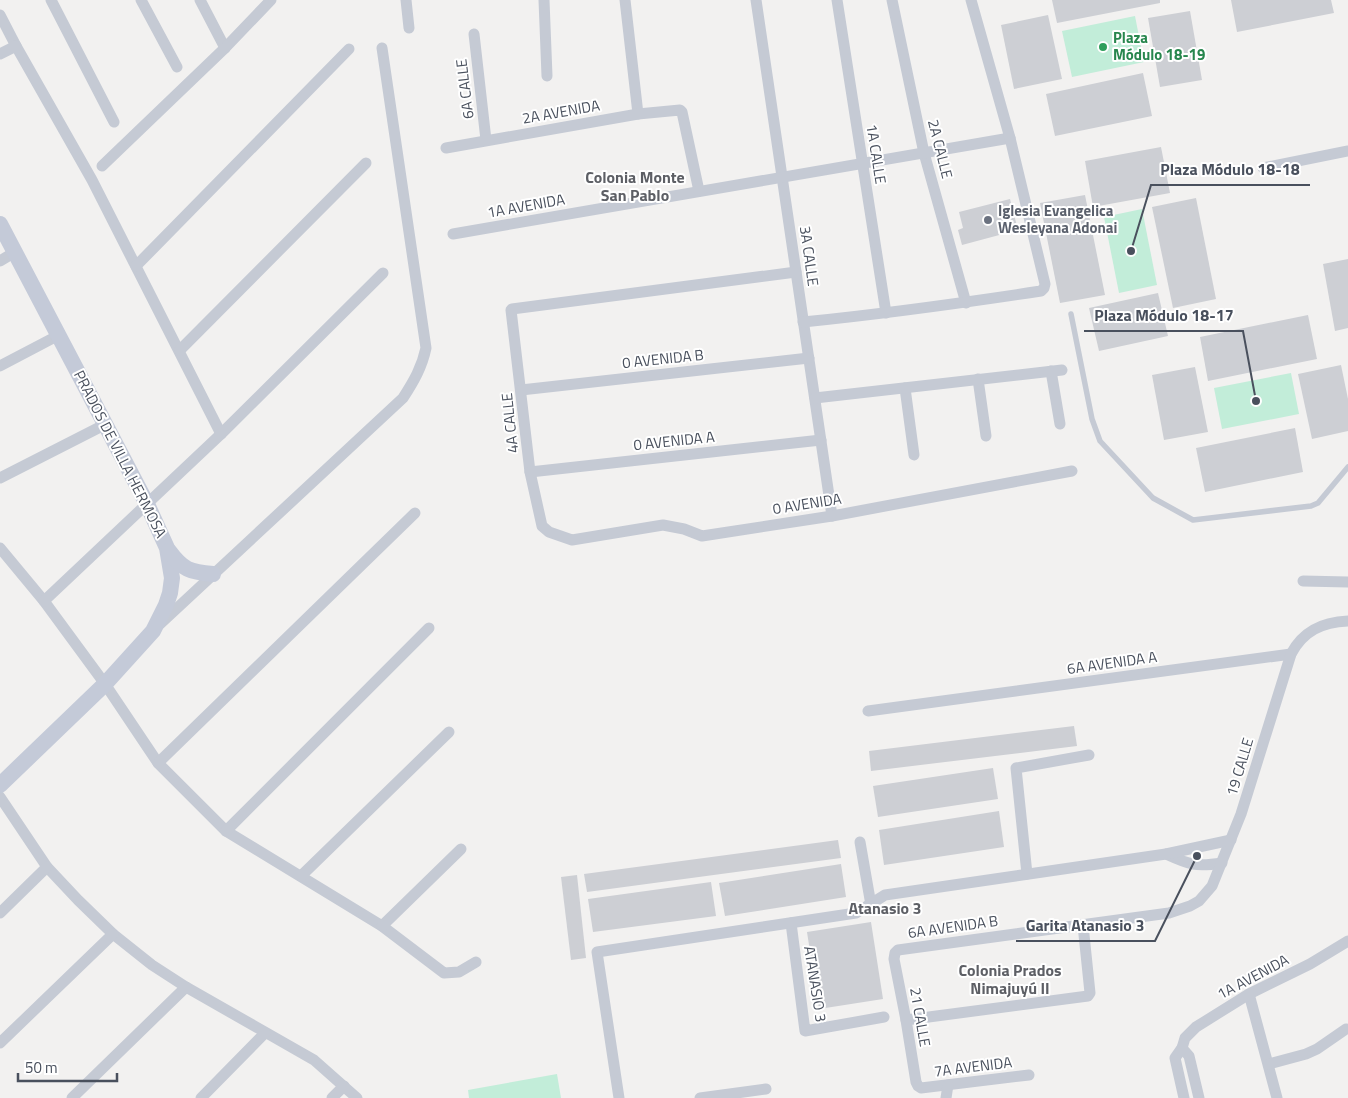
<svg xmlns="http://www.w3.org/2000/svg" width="1348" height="1098" font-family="'Titillium Web',sans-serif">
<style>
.green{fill:#c2edd9}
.building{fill:#cdcfd4}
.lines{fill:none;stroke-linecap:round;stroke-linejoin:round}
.lane{stroke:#c5cad4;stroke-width:5.5}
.street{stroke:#c5cad4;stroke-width:11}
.secondary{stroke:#c4cad8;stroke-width:16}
.leisure-dot{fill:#2e9e5b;stroke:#fff;stroke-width:2}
.worship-dot{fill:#6b7280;stroke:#fff;stroke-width:2}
.labels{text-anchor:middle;stroke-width:4;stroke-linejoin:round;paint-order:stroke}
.leisure-label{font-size:15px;font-weight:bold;fill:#27864d;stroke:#fff;text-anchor:start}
.street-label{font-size:15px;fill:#49505d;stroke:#fff}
.worship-label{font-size:15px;font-weight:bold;fill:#5b616d;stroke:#fff;text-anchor:start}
.neighbourhood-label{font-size:16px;font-weight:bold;fill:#5d5f65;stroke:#fff}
.leader{fill:none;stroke:#49505d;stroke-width:2}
.callout-dot{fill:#49505d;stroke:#fff;stroke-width:2}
.callout-label{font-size:16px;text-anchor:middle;font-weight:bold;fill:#49505d;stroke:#fff;stroke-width:4;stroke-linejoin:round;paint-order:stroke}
</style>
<rect width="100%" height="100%" fill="#f2f1f0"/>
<g class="green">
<path d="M1135,16L1144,62L1072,77L1062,31Z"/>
<path d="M1142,209L1157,285L1119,293L1104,217Z"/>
<path d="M1291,373L1299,414L1222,429L1214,388Z"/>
<path d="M557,1074L561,1098H469L468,1090Z"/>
</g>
<g class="building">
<path d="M1052,0H1160V3L1057,23Z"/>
<path d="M1231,0H1331L1334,13L1237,32Z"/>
<path d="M1190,11L1202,80L1160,87L1148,18Z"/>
<path d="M1048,15L1062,79L1014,89L1001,25Z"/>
<path d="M1143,73L1152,116L1055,136L1046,94Z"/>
<path d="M1161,147L1170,193L1093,207L1085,161Z"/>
<path d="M1085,195L1105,295L1060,303L1040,203Z"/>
<path d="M1196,198L1216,299L1173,308L1152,207Z"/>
<path d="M1010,199L1018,230L962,245L958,230L963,228L959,212Z"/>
<path d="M1348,259V328L1335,331L1323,264Z"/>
<path d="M1158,293L1168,336L1099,351L1089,308Z"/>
<path d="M1308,315L1317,359L1208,381L1200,337Z"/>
<path d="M1341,365L1348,399V431L1312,439L1298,374Z"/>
<path d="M1195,367L1208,432L1164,440L1152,375Z"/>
<path d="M1295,428L1303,472L1205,492L1196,448Z"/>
<path d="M1074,726L1077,746L871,771L869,751Z"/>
<path d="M993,768L998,799L878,817L873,786Z"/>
<path d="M999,811L1004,847L884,865L879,830Z"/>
<path d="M838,840L841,858L587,892L584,874Z"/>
<path d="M841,864L846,897L725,916L719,883Z"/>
<path d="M577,875L586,958L571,960L561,877Z"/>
<path d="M711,882L716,916L593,932L588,899Z"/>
<path d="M871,922L883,999L819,1009L807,932Z"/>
</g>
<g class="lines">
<path class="lane" d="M1071,314L1092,419L1100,441L1153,498L1193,520L1311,506L1318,503L1348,467"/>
<g class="street">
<path d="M51,0L114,122"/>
<path d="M141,0L177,67"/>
<path d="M200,0L225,48"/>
<path d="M406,0L409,28"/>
<path d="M544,0L547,76"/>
<path d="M625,0L638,114"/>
<path d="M756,0L832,516"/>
<path d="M837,0L886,313"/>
<path d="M892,0L924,153L966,303"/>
<path d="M0,15L16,46L92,180L221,434"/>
<path d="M474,34L486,140"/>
<path d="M0,54L16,46"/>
<path d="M446,148L638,114L680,110L682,112L699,191"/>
<path d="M102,166L225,48L271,0"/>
<path d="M1263,168L1348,151"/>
<path d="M453,234L1010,138"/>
<path d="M0,261L15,252"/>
<path d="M136,266L349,49"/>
<path d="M796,272L512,309L511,310L530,472L542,526L549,532L572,540L663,525L684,529L702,536L832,516L1072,471"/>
<path d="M803,322C883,314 962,303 1041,291L1044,288L1045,284L1010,138L971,0"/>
<path d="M180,350L366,163"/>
<path d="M0,366L59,335"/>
<path d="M1051,371L1060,424"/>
<path d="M978,379L986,436"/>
<path d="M905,388L914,455"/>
<path d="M521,390L809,358"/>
<path d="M815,398L1062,370"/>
<path d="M530,472L821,440"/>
<path d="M0,478L106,424"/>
<path d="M0,548L44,601L105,684L158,763L226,831L382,926L444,973L459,972L476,962"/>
<path d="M1303,581L1348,582"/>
<path d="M44,601L221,434L383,273"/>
<path d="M160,624L403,398C414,381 422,367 426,348L382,48"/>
<path d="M868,711L1291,654"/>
<path d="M158,763L415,513"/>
<path d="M0,797L47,867L78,900L113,934L152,965L186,987L314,1060L357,1098"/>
<path d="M226,831L429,628"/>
<path d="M860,842L871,905"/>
<path d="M1166,854C1190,865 1196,867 1222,863"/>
<path d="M1027,874L1016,768L1089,755"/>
<path d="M301,876L449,732"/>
<path d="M0,913L47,867"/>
<path d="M791,923L805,1031L884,1017"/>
<path d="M382,926L461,849"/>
<path d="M1249,994L1277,1098"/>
<path d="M906,1020L1088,996L1090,993L1083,925"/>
<path d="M0,1043L113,934"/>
<path d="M1182,1048L1189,1056L1199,1098"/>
<path d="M1269,1064L1306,1054L1317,1049L1346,1029"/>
<path d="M1029,1075L921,1088L918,1086L916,1082L906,1020L894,959L895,953L898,950L1169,913L1190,906L1199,901L1212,886L1241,814L1291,654C1303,631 1322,622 1348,621"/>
<path d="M72,1098L186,987"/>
<path d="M201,1098L265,1033"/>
<path d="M332,1098L344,1086"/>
<path d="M619,1098L597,952L856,913L885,895L1166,854L1231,840"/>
<path d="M700,1098L766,1089"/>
<path d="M946,1098L948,1085"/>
<path d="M1184,1098L1175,1058L1182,1048L1185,1038L1196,1027L1249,994L1310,964L1348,941"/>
</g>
<g class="secondary">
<path d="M0,224L147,504L167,548L172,578L170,593L166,605L153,631L105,684L0,785"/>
<path d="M169,551C183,570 190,572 213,574"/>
</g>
</g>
<circle class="leisure-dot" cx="1103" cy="47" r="5"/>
<circle class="worship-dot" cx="988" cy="220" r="5"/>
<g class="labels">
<g class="leisure-label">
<text x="1113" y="43">Plaza<tspan x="1113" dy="17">Módulo 18-19</tspan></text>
</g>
<g class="street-label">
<text transform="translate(465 89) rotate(-97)" y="5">6A CALLE</text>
<text transform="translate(561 112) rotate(-10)" y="5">2A AVENIDA</text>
<text transform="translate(940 149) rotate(76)" y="5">2A CALLE</text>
<text transform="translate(876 154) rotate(81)" y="5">1A CALLE</text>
<text transform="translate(526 206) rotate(-10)" y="5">1A AVENIDA</text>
<text transform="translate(809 256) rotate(82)" y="5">3A CALLE</text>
<text transform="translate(663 359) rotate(-6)" y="5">0 AVENIDA B</text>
<text transform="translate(510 423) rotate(-96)" y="5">4A CALLE</text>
<text transform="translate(674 441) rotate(-6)" y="5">0 AVENIDA A</text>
<text transform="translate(120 454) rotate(63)" y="5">PRADOS DE VILLA HERMOSA</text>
<text transform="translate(807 504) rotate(-9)" y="5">0 AVENIDA</text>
<text transform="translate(1112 663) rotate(-8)" y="5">6A AVENIDA A</text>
<text transform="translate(1240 767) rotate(-73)" y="5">19 CALLE</text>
<text transform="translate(953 927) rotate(-8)" y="5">6A AVENIDA B</text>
<text transform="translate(1253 977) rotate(-28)" y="5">1A AVENIDA</text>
<text transform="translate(815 984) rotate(81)" y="5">ATANASIO 3</text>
<text transform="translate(920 1017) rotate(80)" y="5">21 CALLE</text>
<text transform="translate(973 1067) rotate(-7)" y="5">7A AVENIDA</text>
</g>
<g class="worship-label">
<text x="998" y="216">Iglesia Evangelica<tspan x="998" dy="17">Wesleyana Adonai</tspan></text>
</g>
<g class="neighbourhood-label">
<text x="635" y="183">Colonia Monte<tspan x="635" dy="18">San Pablo</tspan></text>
<text x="885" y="914">Atanasio 3</text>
<text x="1010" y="976">Colonia Prados<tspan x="1010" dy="18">Nimajuyú II</tspan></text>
</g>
</g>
<path class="leader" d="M1131 251L1151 185H1310M1256 401L1243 331H1084M1197 856L1155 941H1016"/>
<g class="callout-dot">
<circle cx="1131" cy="251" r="5"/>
<circle cx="1256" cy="401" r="5"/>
<circle cx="1197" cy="856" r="5"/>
</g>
<g class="callout-label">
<text x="1230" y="175">Plaza Módulo 18-18</text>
<text x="1164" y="321">Plaza Módulo 18-17</text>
<text x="1085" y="931">Garita Atanasio 3</text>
</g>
<path d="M18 1073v8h99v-8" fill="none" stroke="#49505d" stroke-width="2.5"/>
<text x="25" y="1073" font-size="15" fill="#49505d" stroke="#ffffff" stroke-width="4" paint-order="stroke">50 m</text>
</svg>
